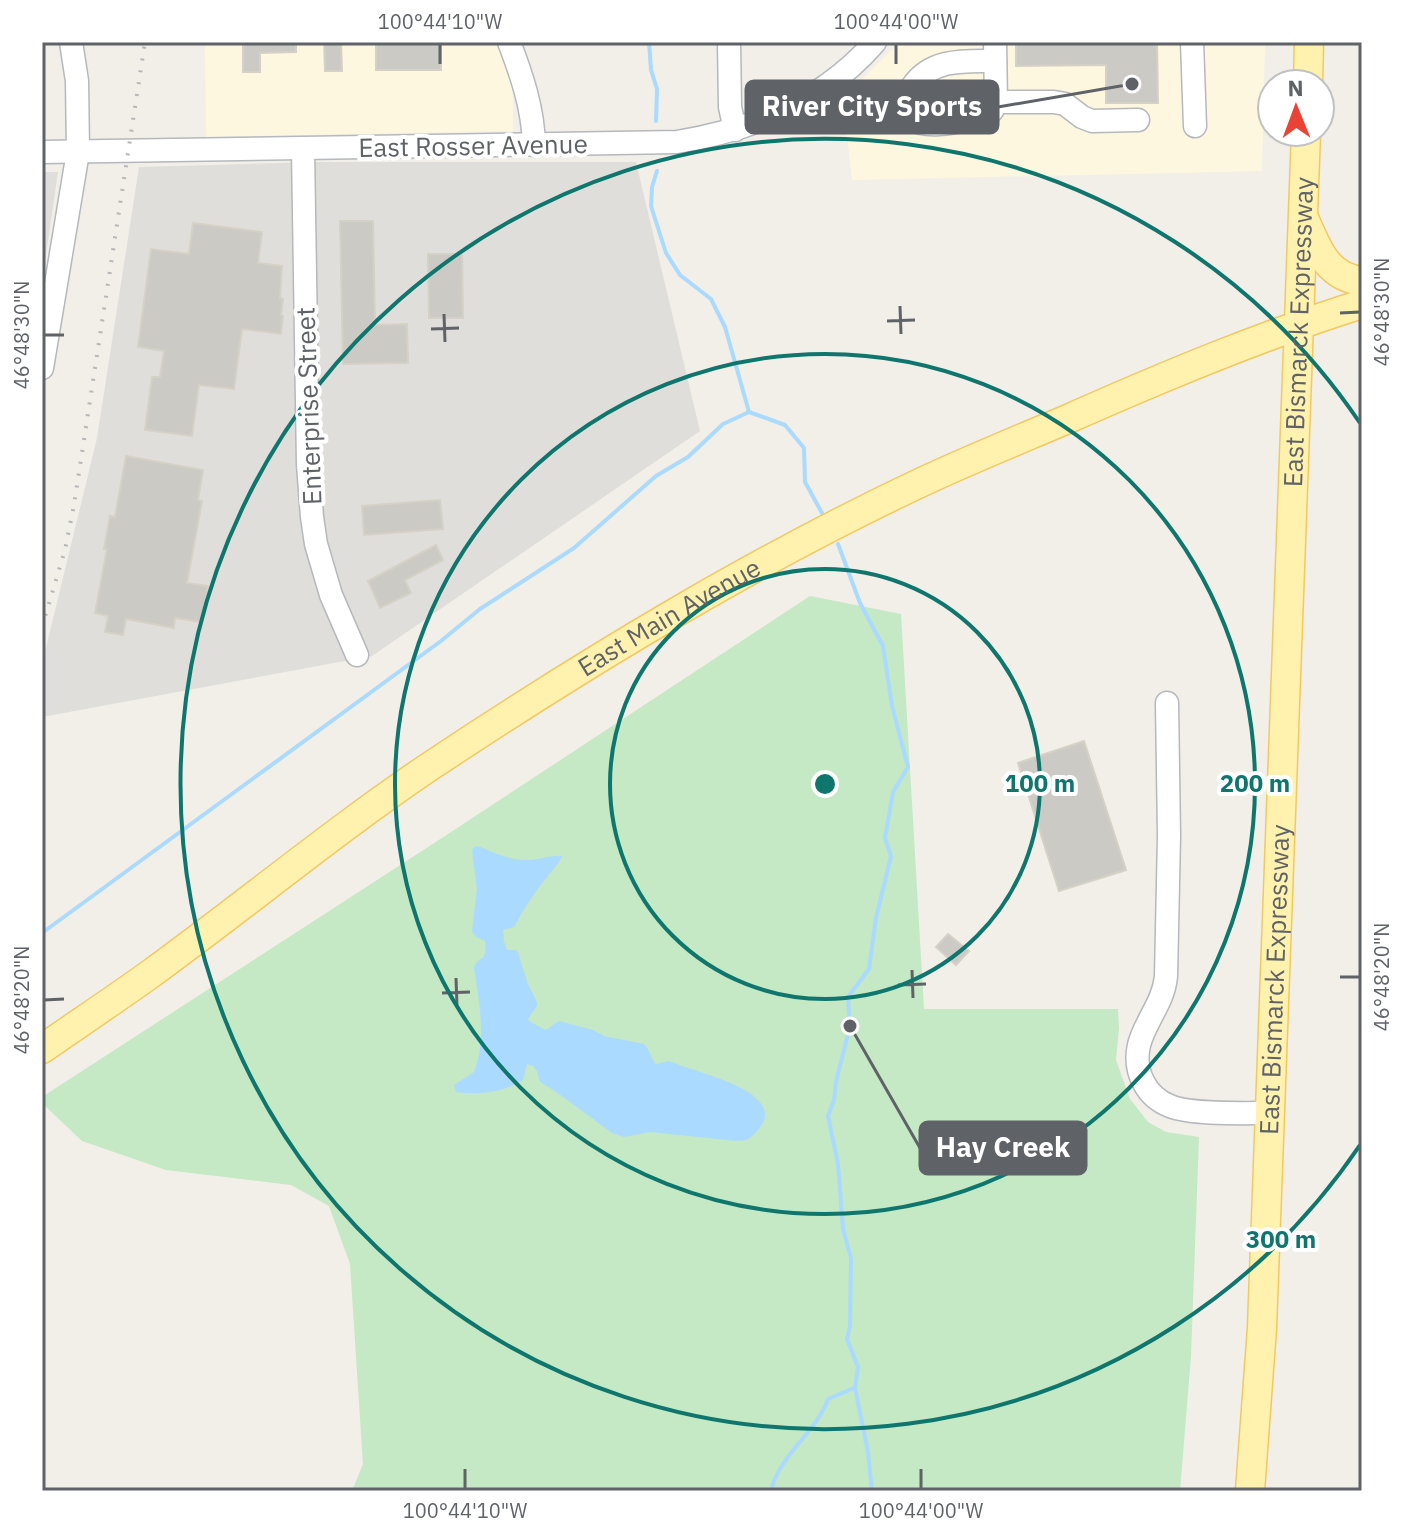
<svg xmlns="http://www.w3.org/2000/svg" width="1404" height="1533" font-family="'IBM Plex Sans',sans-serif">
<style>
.commercial{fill:#fef7e0}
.industrial{fill:#e0deda}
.green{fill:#c5e8c5}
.water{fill:#aadaff}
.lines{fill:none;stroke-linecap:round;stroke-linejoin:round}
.stream{stroke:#aadaff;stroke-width:4}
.building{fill:#cccac5;stroke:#d6d1c6;stroke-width:2}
.minor-casing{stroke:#b5b8bc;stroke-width:25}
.major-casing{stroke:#f2c960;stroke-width:31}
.minor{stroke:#fff;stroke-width:22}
.major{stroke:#fff2af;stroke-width:28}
.rail{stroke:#b6b7b8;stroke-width:4;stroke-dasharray:2 10;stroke-linecap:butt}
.ticks{fill:none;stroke:#5f6368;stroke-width:3}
.ring{fill:none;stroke:#0f766e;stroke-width:4}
.labels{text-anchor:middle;stroke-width:8;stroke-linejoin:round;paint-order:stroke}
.street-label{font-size:26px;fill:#5f6368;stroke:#fff}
.centre{fill:#0f766e;stroke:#fff;stroke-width:4}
.ring-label{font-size:24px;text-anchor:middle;font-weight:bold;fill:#0f766e;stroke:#fff;stroke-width:8;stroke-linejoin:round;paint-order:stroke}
.leader{fill:none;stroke:#5f6368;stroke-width:3}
.callout-dot{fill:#5f6368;stroke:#fff;stroke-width:3}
.callout{fill:#5f6368;stroke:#5f6368;stroke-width:3}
.callout-label{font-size:28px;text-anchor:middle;font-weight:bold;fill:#fff}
.neatline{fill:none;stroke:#5f6368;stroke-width:3}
.ticks-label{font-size:20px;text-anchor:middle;fill:#5f6368}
</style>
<rect width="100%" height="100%" fill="#f1efe8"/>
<g class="commercial">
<path d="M205,42H512L513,131L206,137Z"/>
<path d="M900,42H1265L1262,171L852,180L843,98Z"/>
</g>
<g class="industrial">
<path d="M313,162H636L700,431L372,656L42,717V664L97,438L139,167Z"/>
<path d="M42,172H58L42,282Z"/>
</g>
<path class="green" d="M810,596L901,614L924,1009H1118L1119,1028L1116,1060L1130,1099L1148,1122L1166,1132L1199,1137L1191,1356L1180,1491H352L363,1464L350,1264L329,1206L291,1185L166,1170L82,1141L42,1103V1097L445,836Z"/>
<path class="water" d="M478,846C495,853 510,861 529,860C540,860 551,855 562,856C559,864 552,870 547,877C534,893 524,909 514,927L503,930L504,941L507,950H516L518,953L528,984L537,1002V1006L528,1019L529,1021L546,1030L559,1021L593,1030L604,1036L644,1044C650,1050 651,1059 656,1064L669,1061C692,1072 792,1091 758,1130C751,1138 748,1141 737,1141L650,1132L624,1137L612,1133L555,1091L540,1082L537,1071L533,1066L527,1064L523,1080C502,1093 479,1095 456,1092L454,1085L474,1072C487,1039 479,1001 474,967C481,954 487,963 485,941L476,937L472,931L477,889L472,851L473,848Z"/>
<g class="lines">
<g class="stream">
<path d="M649,42L651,70L657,89L656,121"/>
<path d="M657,171L652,187L651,206L666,253L680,275L711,299L725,327L749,412L785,425L804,448L805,482L822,513"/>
<path d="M838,544L860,603L883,646L892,706L908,767L893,792L885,838L891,856L876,918L869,969L848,997L850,1026L836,1082L834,1100L828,1116L838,1164L843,1229L851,1258L850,1326L847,1339L858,1367L855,1388L868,1452L872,1491"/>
<path d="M42,933L441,641L480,609L574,548L656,476L688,457L723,424L749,412"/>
<path d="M771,1491C779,1455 816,1433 828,1399L854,1388"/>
</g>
</g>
<g class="building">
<path d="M243,42H296V52L260,53V72H243Z"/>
<path d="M324,42H341L342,71H325Z"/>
<rect x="376" y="42" width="65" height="28"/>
<path d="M1016,42H1157L1158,103H1106V65L1016,66Z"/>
<path d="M340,221H373L375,325L407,324L408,363L343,364Z"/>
<path d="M193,223L262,232L258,263L282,266L280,298L283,299L281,315L283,316L281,334L242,329L234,389L199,385L192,436L145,430L152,377H160L164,351L138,347L151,249L189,254Z"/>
<path d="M428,254H462L463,318H429Z"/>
<path d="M126,456L203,470L198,500L202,501L187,583L208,586L201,622L175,618L174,628L126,619L123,635L105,632L108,616L95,613L107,549H104L110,516L115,517Z"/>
<path d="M440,500L443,529L364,535L362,506Z"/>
<path d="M436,545L443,560L405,580L411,593L380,608L368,581Z"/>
<path d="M1084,741L1126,870L1059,891L1018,763Z"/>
<path d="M948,934L969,951L956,965L936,947Z"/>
</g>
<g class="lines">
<g class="minor-casing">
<g id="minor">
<path d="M509,42C522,76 533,108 534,145"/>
<path d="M729,42L730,107L735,130"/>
<path d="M995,42L996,102H1054L1065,104L1082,117L1092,121L1138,120"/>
<path d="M1192,42L1195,126"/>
<path d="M995,61C965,61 931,58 912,87C906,98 905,108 910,119C929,130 960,121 981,117C990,115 993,111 996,102"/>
<path d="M303,149L308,464L312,517L316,544L331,595L357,655"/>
<path d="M42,152L677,142C752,130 824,101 875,42"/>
<path d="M42,368L78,152L77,81L71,42"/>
<path d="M1167,703L1169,836L1166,976C1164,1002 1145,1021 1139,1045C1133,1071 1146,1097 1170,1106C1191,1115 1245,1113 1270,1113"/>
</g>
</g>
<g class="major-casing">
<g id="major">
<path d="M1308,84L1309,42"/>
<path d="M1304,218C1317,247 1326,277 1362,281"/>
<path id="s1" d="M42,1049C78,1024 114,1000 149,975C244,906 334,831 432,765C589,661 752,562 922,482C971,459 1021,439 1070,418C1165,376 1263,335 1362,304"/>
<path id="s2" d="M1250,1491L1262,1328L1306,132"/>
</g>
</g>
<use href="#minor" class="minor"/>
<use href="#major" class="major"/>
<path class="rail" d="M42,627L65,550L74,505L145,42"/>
</g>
<path class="ticks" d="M440,44V64M896,44V64M900,306L901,334M1340,313L1360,312M444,314L445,342M887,321L915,320M431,329L459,328M44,335H64M912,970L913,998M1340,977H1360M456,978L457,1006M898,985L926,984M442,993L470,992M44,1000L64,999M465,1469V1489M921,1469V1489"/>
<g class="ring">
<circle cx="825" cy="784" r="215"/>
<circle cx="825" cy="784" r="430"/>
<path d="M1360 1145A645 645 0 1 1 1360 423"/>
</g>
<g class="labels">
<g class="street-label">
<text transform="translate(473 146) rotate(-1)" y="9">East Rosser Avenue</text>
<text dy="9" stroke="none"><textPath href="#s2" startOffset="1160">East Bismarck Expressway</textPath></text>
<text transform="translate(309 406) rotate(-92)" y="9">Enterprise Street</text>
<text dy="9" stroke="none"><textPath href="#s1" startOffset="762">East Main Avenue</textPath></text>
<text dy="9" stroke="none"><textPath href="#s2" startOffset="512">East Bismarck Expressway</textPath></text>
</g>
</g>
<circle cx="825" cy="784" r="12" class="centre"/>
<g class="ring-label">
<text x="1040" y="792">100 m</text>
<text x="1255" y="792">200 m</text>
<text x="1281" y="1248">300 m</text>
</g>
<path class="leader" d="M1132 84L998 107M850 1026L920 1148"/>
<g class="callout-dot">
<circle cx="1132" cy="84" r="8"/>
<circle cx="850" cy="1026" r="8"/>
</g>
<g class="callout">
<rect x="746" y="81" width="252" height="52" rx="8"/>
<rect x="920" y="1122" width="166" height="52" rx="8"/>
</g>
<g class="callout-label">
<text x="872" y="116">River City Sports</text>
<text x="1003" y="1157">Hay Creek</text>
</g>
<rect width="1404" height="1533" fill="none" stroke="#ffffff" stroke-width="88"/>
<g transform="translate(1296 108) rotate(359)"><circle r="38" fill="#ffffff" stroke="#bfc1c3" stroke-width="2"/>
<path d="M0-6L14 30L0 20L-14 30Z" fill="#ea4335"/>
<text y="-12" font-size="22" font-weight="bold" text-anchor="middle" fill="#5f6368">N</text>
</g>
<rect x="44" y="44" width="1316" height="1445" class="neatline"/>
<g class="ticks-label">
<text x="440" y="29">100°44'10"W</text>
<text x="896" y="29">100°44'00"W</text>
<text transform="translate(1382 312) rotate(-90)" y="7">46°48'30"N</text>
<text transform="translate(22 335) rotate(-90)" y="7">46°48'30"N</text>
<text transform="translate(1382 977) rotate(-90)" y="7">46°48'20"N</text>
<text transform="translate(22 1000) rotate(-90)" y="7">46°48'20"N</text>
<text x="465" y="1518">100°44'10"W</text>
<text x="921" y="1518">100°44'00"W</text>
</g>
</svg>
